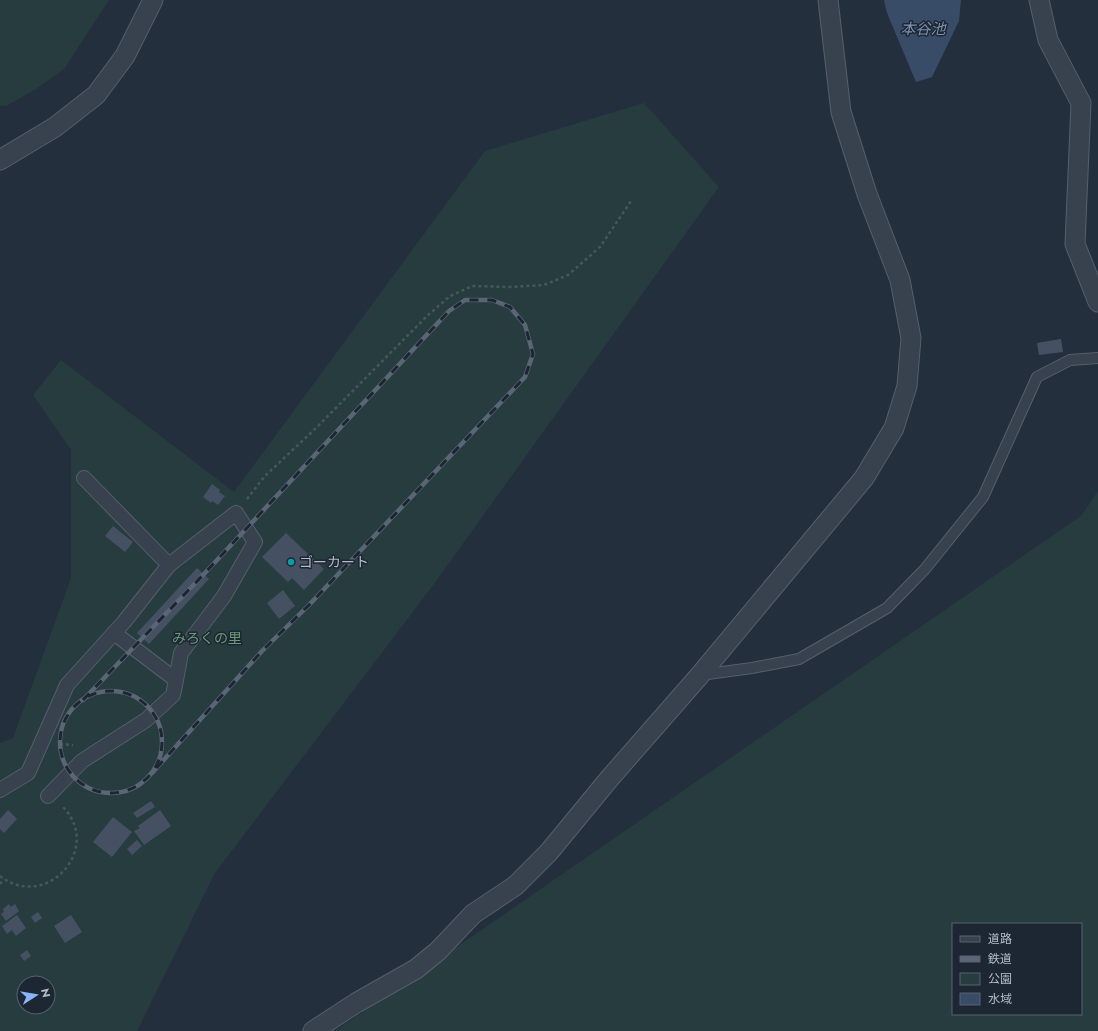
<svg xmlns="http://www.w3.org/2000/svg" width="1098" height="1031" font-family="Jost,'Noto Sans JP',sans-serif">
<style>
.green{fill:#263c3f;fill-rule:evenodd}
.water{fill:#394c67}
.building{fill:#455162}
.lines{fill:none;stroke-linecap:round;stroke-linejoin:round}
.service-casing{stroke:#565f6c;stroke-width:12}
.pedestrian-casing{stroke:#565f6c;stroke-width:16}
.minor-casing{stroke:#565f6c;stroke-width:21}
.path{stroke:#44595c;stroke-width:2.5;stroke-dasharray:3 3;stroke-linecap:butt}
.service{stroke:#38414e;stroke-width:10}
.pedestrian{stroke:#38414e;stroke-width:14}
.minor{stroke:#38414e;stroke-width:19}
.rail-casing{stroke:#5a6575;stroke-width:4.5}
.rail{stroke:#1d2633;stroke-width:3;stroke-dasharray:9;stroke-linecap:butt}
.culture-dot{fill:#0f9aa8;stroke:#1d2633;stroke-width:1.5}
.labels{text-anchor:middle;stroke-width:3;stroke-linejoin:round;paint-order:stroke}
.poi-label{font-size:14px;fill:#b4bcc9;stroke:#1d2633;text-anchor:start}
.park-label{font-size:14px;fill:#6b9a76;stroke:#1d2633}
.water-label{font-size:15px;font-style:italic;fill:#7c92b1;stroke:#1d2633}
</style>
<rect width="100%" height="100%" fill="#242f3e"/>
<g class="green">
<path d="M0,0H109L64,69L36,89L6,106H0Z"/>
<path d="M644,103L719,187L434,584L215,873L137,1031H0V743L13,738L71,578V450L33,395L61,360L234,492L485,151ZM24,983H48V1007H24Z"/>
<path d="M1098,491V1031H335L1081,516ZM953,924H1081V1014H953Z"/>
</g>
<path class="water" d="M884,0H961L959,21L932,77L916,82L887,13Z"/>
<g class="building">
<path d="M1061,339L1063,352L1039,355L1037,343Z"/>
<path d="M212,484L220,490L219,492L225,496L218,505L212,501L211,503L203,497Z"/>
<path d="M113,526L133,542L125,552L105,536Z"/>
<path d="M286,533L324,569L304,590L292,578L288,582L262,557Z"/>
<path d="M197,568L209,579L149,644L137,633Z"/>
<path d="M283,590L295,606L279,619L267,603Z"/>
<path d="M151,801L155,807L137,818L133,813Z"/>
<path d="M8,810L17,819L4,833L0,829V819Z"/>
<path d="M160,810L171,826L144,845L134,831L140,828L138,826Z"/>
<path d="M113,817L132,832L112,857L93,842Z"/>
<path d="M137,840L142,846L132,855L127,849Z"/>
<path d="M9,904L11,907L15,904L19,911L6,921L1,914L4,912L3,909Z"/>
<path d="M38,912L42,918L35,923L31,917Z"/>
<path d="M17,915L26,928L16,936L12,930L7,934L2,926Z"/>
<path d="M71,915L82,932L65,943L54,926Z"/>
<path d="M27,950L31,956L24,961L20,955Z"/>
</g>
<g class="lines">
<g class="service-casing">
<path id="service" d="M700,675L752,668L799,659L887,608L925,569L983,497L1037,377L1070,360L1098,358"/>
</g>
<g class="pedestrian-casing">
<g id="pedestrian">
<path d="M84,478L169,565"/>
<path d="M0,790L28,773L67,685L124,622L169,565L236,513L255,542L224,596L181,653L176,680"/>
<path d="M48,796L82,761L146,720L173,695L176,680L114,633"/>
</g>
</g>
<g class="minor-casing">
<g id="minor">
<path d="M1039,0L1048,40L1081,103L1075,244L1098,302"/>
<path d="M0,160L55,127L96,95L125,56L153,0"/>
<path d="M313,1031L356,1003L416,969L438,951L473,914L515,886L549,852L609,779L700,675L864,478L894,428L907,386L911,338L900,280L867,194L841,112L828,0"/>
</g>
</g>
<g class="path">
<path d="M247,499L265,476L317,427L427,316L450,296L472,286L509,287L544,285L568,275L600,247L631,201"/>
<path d="M60,744L73,745"/>
<path d="M0,876C47,912 103,848 63,807"/>
<path d="M0,884L4,879"/>
</g>
<use href="#service" class="service"/>
<use href="#pedestrian" class="pedestrian"/>
<use href="#minor" class="minor"/>
<g class="rail-casing">
<g id="rail">
<circle cx="111" cy="742" r="51"/>
<path d="M83,700L204,574L449,311L465,300H492L510,307L525,325L533,354L525,377L309,605L262,651L152,773"/>
</g>
</g>
<use href="#rail" class="rail"/>
</g>
<circle class="culture-dot" cx="291" cy="562" r="4"/>
<g class="labels">
<g class="poi-label">
<text x="299" y="567">ゴーカート</text>
</g>
<g class="park-label">
<text x="207" y="643">みろくの里</text>
</g>
<g class="water-label">
<text x="923" y="34">本谷池</text>
</g>
</g>
<rect x="952" y="923" width="130" height="92" fill="#1d2633" stroke="#59626f"/>
<rect x="960" y="936" width="20" height="6" fill="#38414e" stroke="#59626f"/>
<text x="988" y="943" font-size="12" fill="#b4bcc9">道路</text>
<rect x="960" y="956" width="20" height="6" fill="#5a6575" stroke="#59626f"/>
<text x="988" y="963" font-size="12" fill="#b4bcc9">鉄道</text>
<rect x="960" y="973" width="20" height="12" fill="#263c3f" stroke="#59626f"/>
<text x="988" y="983" font-size="12" fill="#b4bcc9">公園</text>
<rect x="960" y="993" width="20" height="12" fill="#394c67" stroke="#59626f"/>
<text x="988" y="1003" font-size="12" fill="#b4bcc9">水域</text>
<g transform="translate(36 995) rotate(78)"><circle r="19" fill="#1d2633" stroke="#59626f"/>
<path d="M0-3L7 15L0 10L-7 15Z" fill="#8ab4f8"/>
<text y="-6" font-size="11" font-weight="bold" text-anchor="middle" fill="#b4bcc9">N</text>
</g>
</svg>
